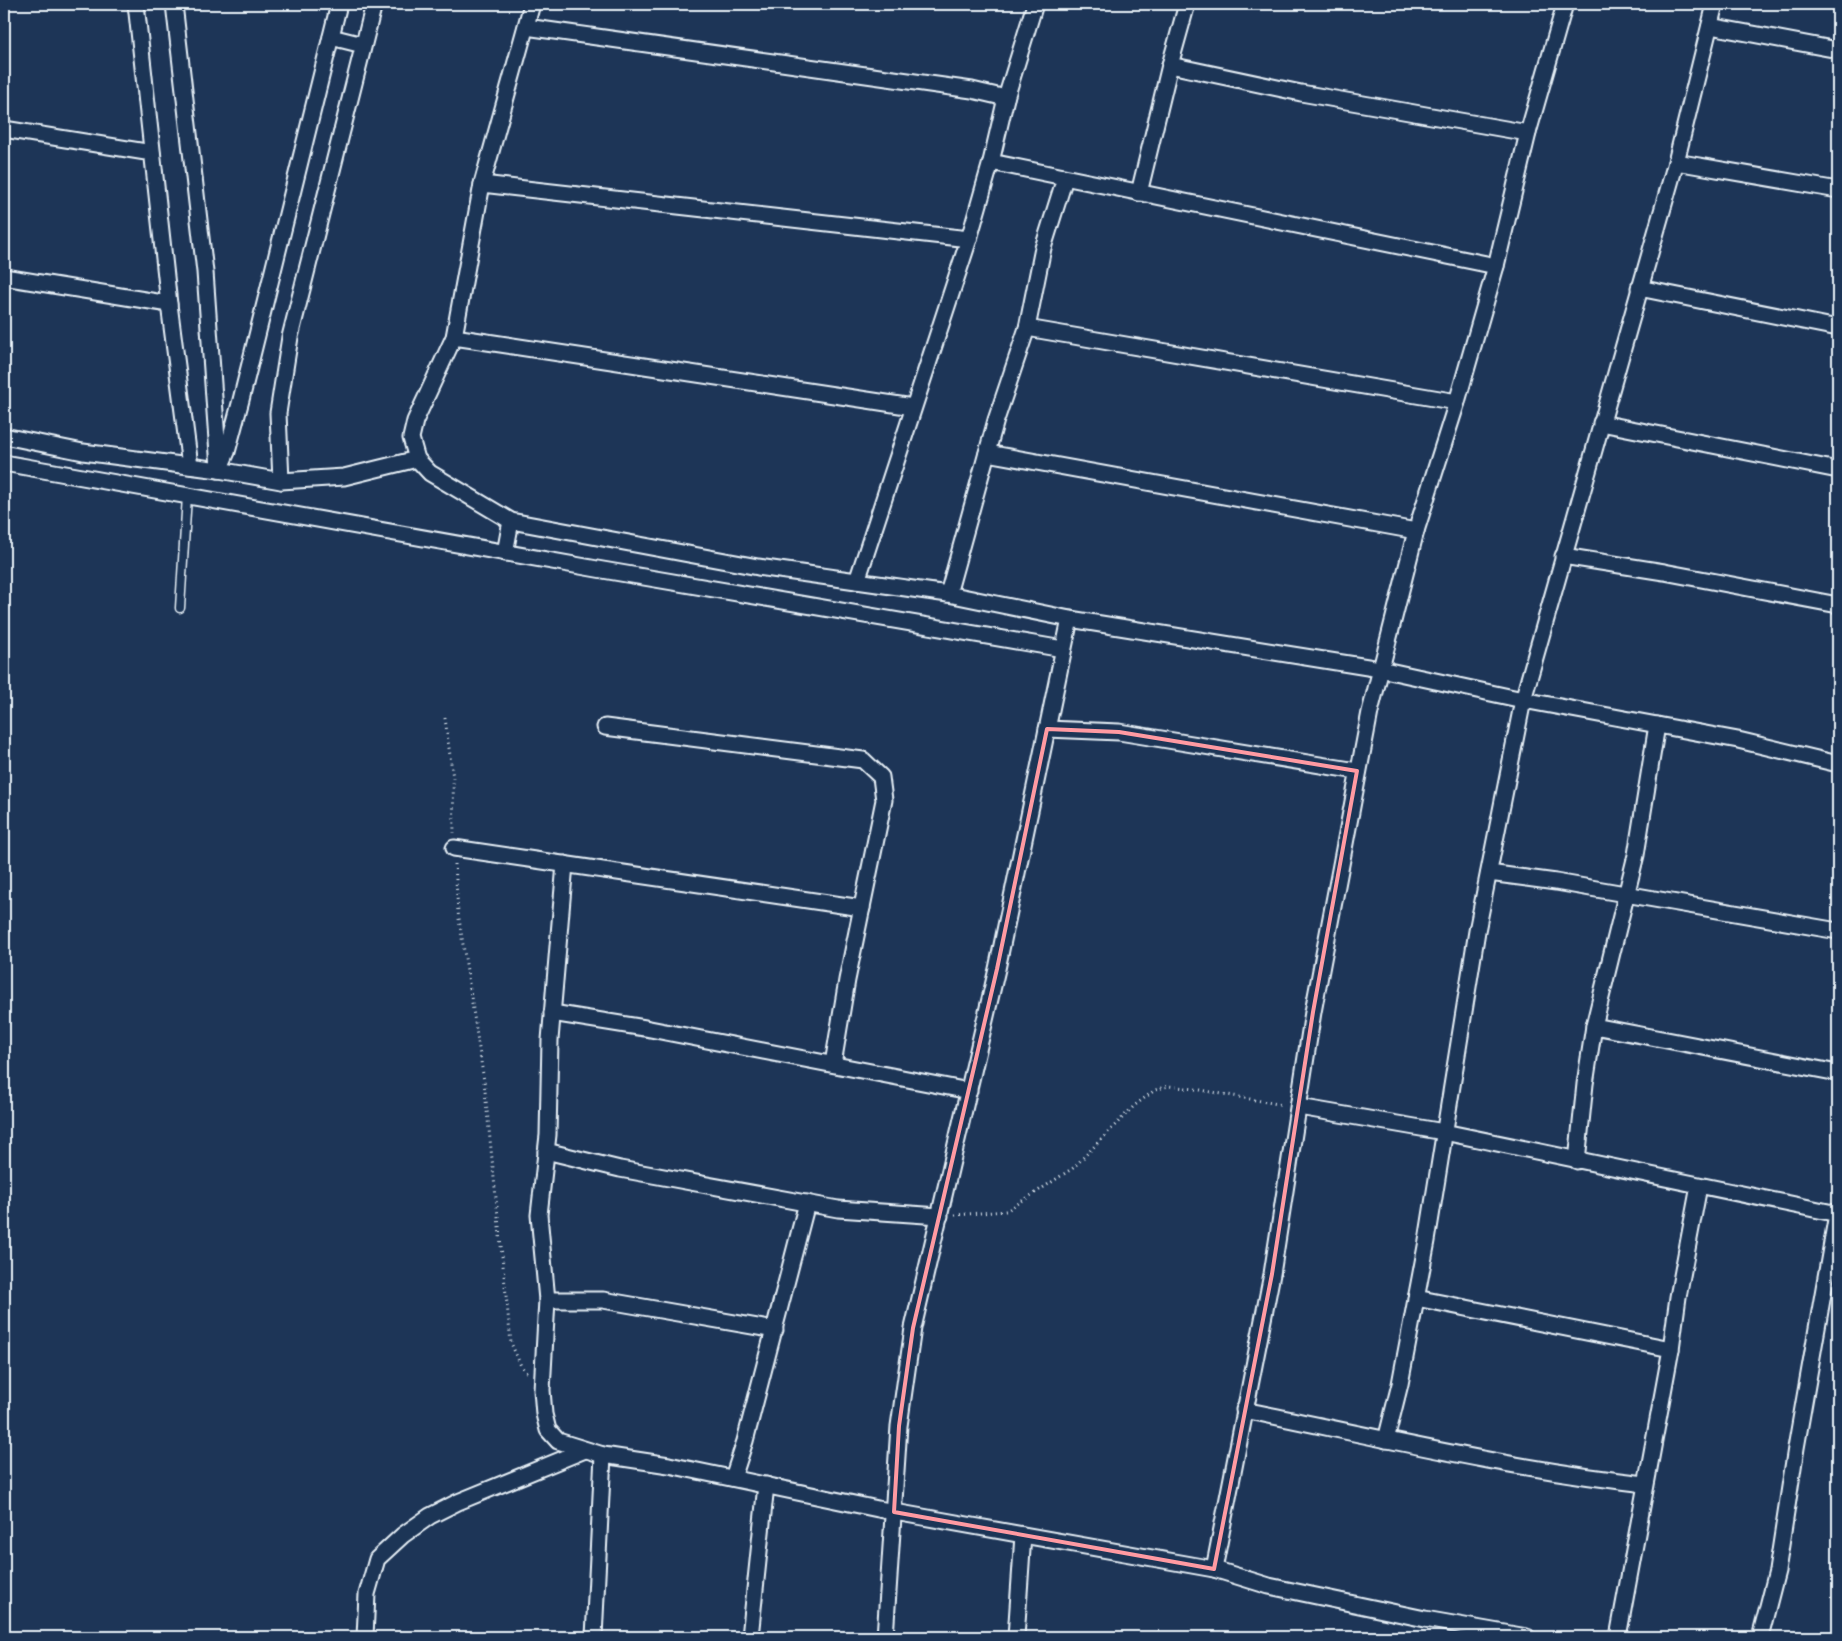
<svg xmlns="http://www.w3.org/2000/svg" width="1842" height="1641" font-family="'Patrick Hand',sans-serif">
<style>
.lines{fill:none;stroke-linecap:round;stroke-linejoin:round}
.service-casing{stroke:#e8f1f8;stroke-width:11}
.minor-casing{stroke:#e8f1f8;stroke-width:19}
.path{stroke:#e8f1f8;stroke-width:3;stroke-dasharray:1 4;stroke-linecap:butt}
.service{stroke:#1d3557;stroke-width:8}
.minor{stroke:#1d3557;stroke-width:15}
.marked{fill:none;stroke:#ff9aa2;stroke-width:4;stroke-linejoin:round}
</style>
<rect width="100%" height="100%" fill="#1d3557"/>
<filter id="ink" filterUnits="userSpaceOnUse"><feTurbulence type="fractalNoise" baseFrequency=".02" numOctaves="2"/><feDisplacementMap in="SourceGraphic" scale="10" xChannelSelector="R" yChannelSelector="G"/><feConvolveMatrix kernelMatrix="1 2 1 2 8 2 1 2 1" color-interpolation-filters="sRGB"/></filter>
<g filter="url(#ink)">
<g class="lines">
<g class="service-casing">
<path id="service" d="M180,608L187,496"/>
</g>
<g class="minor-casing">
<g id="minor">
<path d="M136,4L169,304L190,466"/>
<path d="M174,4L205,272L219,468"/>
<path d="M532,4L482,184L454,337L415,421L411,438L417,459L430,473L511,521L758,567L948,594L1070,619L1380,669L1523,700L1738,740L1838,764"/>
<path d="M1710,26L1838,50"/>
<path d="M526,27L972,90L1006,98"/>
<path d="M331,37L363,45"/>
<path d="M1170,65L1301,93L1528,133"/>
<path d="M4,129L152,153"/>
<path d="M991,162L1006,98L1035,4"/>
<path d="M1676,162L1838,190"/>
<path d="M482,184L969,239"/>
<path d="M1139,193L1170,65L1187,4"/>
<path d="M4,277L169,304"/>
<path d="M1639,288L1838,328"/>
<path d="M1027,328L1457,402"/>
<path d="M454,337L913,407"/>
<path d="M1601,423L1838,470"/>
<path d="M4,436L83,452L219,470L281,481L344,477L417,459"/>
<path d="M987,453L1416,531"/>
<path d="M4,463L597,569L1063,649"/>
<path d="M219,470L227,452L241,400L339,4"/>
<path d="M281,481L278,413L290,337L374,4"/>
<path d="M505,553L511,521"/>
<path d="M1563,556L1664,572L1838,605"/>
<path d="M857,581L969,239L991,162L1496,266"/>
<path d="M948,594L996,420L1027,328L1043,248L1065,178"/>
<path d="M605,727L863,760L881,777L884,800L847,980L833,1064"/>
<path d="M1047,729L1119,732L1357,771"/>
<path d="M454,848L862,908"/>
<path d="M565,864L550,1040L548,1135L539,1215L547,1300L542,1390L544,1414L548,1430L558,1441L603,1455L669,1465L878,1509L1214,1569L1269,1586L1425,1619L1527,1637"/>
<path d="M1489,873L1556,882L1838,931"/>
<path d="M552,1013L645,1028L969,1091"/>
<path d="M1594,1026L1838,1073"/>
<path d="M1299,1107L1444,1132L1838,1214"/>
<path d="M546,1151L620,1169L838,1209L940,1216"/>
<path d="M1577,1161L1585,1084L1594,1026L1636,855L1657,725"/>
<path d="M1416,1298L1671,1349"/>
<path d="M547,1300H603L775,1330"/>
<path d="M1244,1410C1377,1437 1510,1469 1645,1484"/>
<path d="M1386,1440L1400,1384L1427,1241L1477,931L1523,700L1676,162L1715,4"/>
<path d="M733,1478L745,1441L807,1203"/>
<path d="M1214,1569L1272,1274L1313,1012L1370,712L1416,531L1457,402L1496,266L1528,133L1565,4"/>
<path d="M365,1637L367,1594L377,1559L403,1535L430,1516L458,1502L585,1450"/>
<path d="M594,1637L603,1455"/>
<path d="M750,1637L766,1485"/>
<path d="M885,1637L899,1426L913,1328L997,969L1070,619"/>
<path d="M1016,1637L1023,1535"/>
<path d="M1618,1637L1671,1349L1678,1297L1699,1186"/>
<path d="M1760,1637L1777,1571L1796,1448L1837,1214"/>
</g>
</g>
<g class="path">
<path d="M445,718L453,778L454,833"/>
<path d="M455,864L458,912L484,1081L511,1343L521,1366L527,1373"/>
<path d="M955,1215L1006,1211L1035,1193L1073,1168L1134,1106L1155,1090L1168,1086L1195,1089L1283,1105"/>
</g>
<use href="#service" class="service"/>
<use href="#minor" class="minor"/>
</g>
</g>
<path class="marked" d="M1047,729L1119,732L1357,771L1313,1012L1272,1274L1214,1569L894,1512L899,1426L913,1328L997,969Z"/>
<rect width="1842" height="1641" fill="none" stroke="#1d3557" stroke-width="20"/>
<rect x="10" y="10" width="1822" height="1621" fill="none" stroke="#e8f1f8" stroke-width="2" filter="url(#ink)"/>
</svg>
